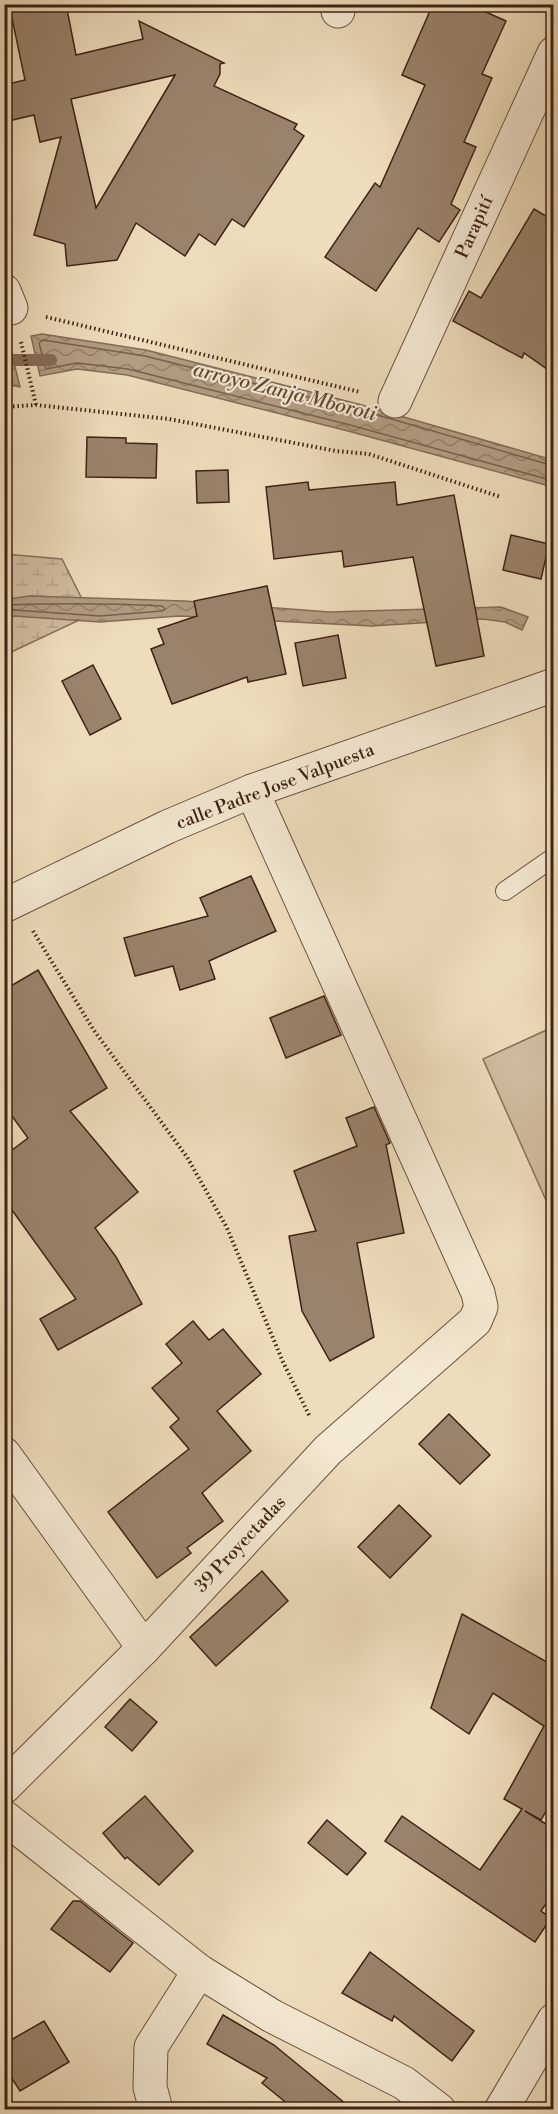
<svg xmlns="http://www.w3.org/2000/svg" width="558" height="2114" viewBox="0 0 558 2114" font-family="'Libre Bodoni',serif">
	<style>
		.wetland { fill: url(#wetland-marsh); stroke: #88705a; stroke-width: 1.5 }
		.pitch { fill: #d0bda0; stroke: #88705a; stroke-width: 1.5 }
		.water { fill: url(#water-waves); stroke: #846c57; stroke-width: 1.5 }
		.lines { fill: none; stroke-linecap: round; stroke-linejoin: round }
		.shore { stroke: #78604c; stroke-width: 1.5 }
		.stream { stroke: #846c57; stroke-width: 12 }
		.building { fill: #9a836c; stroke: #3f2215; stroke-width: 1.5; fill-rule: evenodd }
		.service-casing { stroke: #6b513f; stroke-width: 20 }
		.minor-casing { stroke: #6b513f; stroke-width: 35 }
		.path { stroke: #3f2215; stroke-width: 4; stroke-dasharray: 1.5 3; stroke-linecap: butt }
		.service { stroke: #f4e9d3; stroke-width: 18 }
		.minor { stroke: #f4e9d3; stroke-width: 33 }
		.labels { text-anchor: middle; stroke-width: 4.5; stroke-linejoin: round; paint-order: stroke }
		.street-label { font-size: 18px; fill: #3f2215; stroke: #f4e9d3 }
		.water-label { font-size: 20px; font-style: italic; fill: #624736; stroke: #f4e9d3 }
	</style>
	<defs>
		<pattern id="wetland-marsh" width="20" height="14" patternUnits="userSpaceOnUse" patternTransform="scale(1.5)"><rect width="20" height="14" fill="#d0bda0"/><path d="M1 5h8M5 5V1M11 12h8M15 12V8" fill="none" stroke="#b4a289"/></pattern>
		<pattern id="water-waves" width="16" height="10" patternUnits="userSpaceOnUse" patternTransform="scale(1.5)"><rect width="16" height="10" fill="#b29d83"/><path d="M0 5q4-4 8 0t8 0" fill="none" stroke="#92806a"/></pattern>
	</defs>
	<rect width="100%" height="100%" fill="#eeddbc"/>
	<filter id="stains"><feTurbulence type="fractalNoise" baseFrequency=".00333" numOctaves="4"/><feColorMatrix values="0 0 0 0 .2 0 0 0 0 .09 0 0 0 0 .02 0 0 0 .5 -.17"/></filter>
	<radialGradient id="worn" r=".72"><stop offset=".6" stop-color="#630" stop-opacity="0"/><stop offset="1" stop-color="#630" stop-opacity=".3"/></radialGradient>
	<polygon class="wetland" points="4,554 62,559 90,615 5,655"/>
	<polygon class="pitch" points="553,1027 553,1216 483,1059"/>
	<g class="water">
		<polygon points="42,334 146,350 362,405 553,460 553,487 348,431 127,375 77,369 40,376 31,336"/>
		<polygon points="5,342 9,342 20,387 5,384"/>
		<polygon points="29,596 184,601 329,612 501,607 528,617 522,630 505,622 483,619 372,626 179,616 100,622 14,616 5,621 4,600"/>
	</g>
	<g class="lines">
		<g class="shore">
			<polyline points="554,466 360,410 145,356 43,340 39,343 46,369 77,363 128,369 350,425 554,481"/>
			<path d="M4 605C57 603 109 603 162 606L165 609 162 611 100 616 14 610 4 614"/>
		</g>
		<polyline class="stream" points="4,360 51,360"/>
	</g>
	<g class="building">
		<path d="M9 4H66L76 55 143 39 139 21 224 63 220 64V74L214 86 297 124 294 129 304 136 244 227 232 219 215 245 199 234 185 256 136 223 117 260 67 266 65 244 34 235 61 137 40 142 34 115 4 122V85L25 80ZM175 75 96 208 71 99Z"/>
		<polygon points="433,4 468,4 506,21 482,74 492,78 464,142 476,147 451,204 460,210 439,242 418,228 376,291 325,257 375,183 380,187 425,85 402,75"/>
		<polygon points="534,209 554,221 554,374 524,353 522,358 453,321 469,291 481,298"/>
		<polygon points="87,437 126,438 126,443 157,444 156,478 86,477"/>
		<polygon points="228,470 229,502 197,503 196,471"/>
		<polygon points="308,482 309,490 395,482 397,505 454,495 484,656 436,666 413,557 344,567 342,551 274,559 266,487"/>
		<polygon points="511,535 549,544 541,579 503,570"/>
		<polygon points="267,586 286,674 248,682 247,677 172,704 151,649 164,644 158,629 197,616 194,601"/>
		<polygon points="338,635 346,678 303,686 295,643"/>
		<polygon points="93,665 121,719 90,735 62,681"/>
		<polygon points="251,876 276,931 209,961 215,979 180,990 173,966 135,976 124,938 208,916 200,898"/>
		<polygon points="38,970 107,1088 70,1111 138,1192 95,1228 116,1257 142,1304 58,1350 40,1319 76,1299 4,1199 4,1156 28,1138 4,1105 4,990"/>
		<polygon points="324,996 341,1035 286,1058 270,1018"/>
		<polygon points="374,1107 390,1143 386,1145 404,1233 357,1243 374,1337 330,1361 302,1311 289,1236 316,1231 294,1171 357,1146 346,1118"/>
		<polygon points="193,1321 209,1340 223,1329 261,1374 217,1411 251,1451 202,1493 223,1521 187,1548 191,1553 157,1578 108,1512 189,1449 170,1427 179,1419 152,1388 182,1363 166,1344"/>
		<polygon points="449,1414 490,1455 460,1484 419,1444"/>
		<polygon points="399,1505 431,1536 390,1578 358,1547"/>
		<polygon points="262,1571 288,1601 216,1666 190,1637"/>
		<polygon points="462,1614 554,1666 554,1797 541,1820 525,1811 554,1829 554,1892 541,1911 551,1918 535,1942 385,1841 402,1816 480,1870 522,1809 504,1799 544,1726 493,1693 469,1734 431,1708"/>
		<polygon points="130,1699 157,1722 132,1751 105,1727"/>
		<polygon points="145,1796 193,1851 159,1885 127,1857 125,1859 103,1833"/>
		<polygon points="327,1820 366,1853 347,1875 308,1843"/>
		<polygon points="73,1901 80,1901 133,1943 110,1972 51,1929"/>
		<polygon points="370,1952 474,2031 452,2061 394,2016 392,2021 342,1993"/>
		<polygon points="223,2015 274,2045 352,2109 294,2109 262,2083 267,2078 207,2044"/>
		<polygon points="44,2021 69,2062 20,2091 4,2066 4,2044"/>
	</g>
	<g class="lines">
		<defs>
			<polyline id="service" points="505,891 554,857"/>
			<g id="minor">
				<polyline points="337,4 338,11"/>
				<polyline points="4,291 11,308"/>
				<polyline points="395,401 554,53"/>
				<polyline points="4,906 167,827 252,791 554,685"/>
				<polyline points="4,1454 144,1648"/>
				<polyline points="4,1787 144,1648 328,1450 475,1321 481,1307 478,1293 252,791"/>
				<polyline points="4,1817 199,1971 272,2016 404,2083 439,2110"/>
				<polyline points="156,2110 150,2087 151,2047 199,1971"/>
				<polyline points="501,2110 554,2020"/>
			</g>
		</defs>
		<use href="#service" class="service-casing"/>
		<use href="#minor" class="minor-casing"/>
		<g class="path">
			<polyline points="46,317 360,392"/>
			<polyline points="21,342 36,405"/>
			<polyline points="4,407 36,405 169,419 336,451 369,454 501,497"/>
			<polyline points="33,931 93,1029 187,1157 227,1228 283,1362 310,1417"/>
		</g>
		<use href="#service" class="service"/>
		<use href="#minor" class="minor"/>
	</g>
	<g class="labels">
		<g class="street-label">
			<text transform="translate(474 227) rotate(-66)" y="6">Parapití</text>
			<text transform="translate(275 786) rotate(-21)" y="6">calle Padre Jose Valpuesta</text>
			<text transform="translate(240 1544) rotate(-47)" y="6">39 Proyectadas</text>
		</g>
		<g class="water-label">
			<text transform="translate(285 391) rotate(14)" y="7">arroyo Zanja Mboroti</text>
		</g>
	</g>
	<rect width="558" height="2114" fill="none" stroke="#eeddbc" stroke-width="24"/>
	<rect x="6" y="6" width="546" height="2102" fill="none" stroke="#3f2215" stroke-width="3"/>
	<rect x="12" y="12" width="534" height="2090" fill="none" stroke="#3f2215" stroke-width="1.5"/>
	<rect width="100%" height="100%" filter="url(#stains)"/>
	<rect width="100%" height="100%" fill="url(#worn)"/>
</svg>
